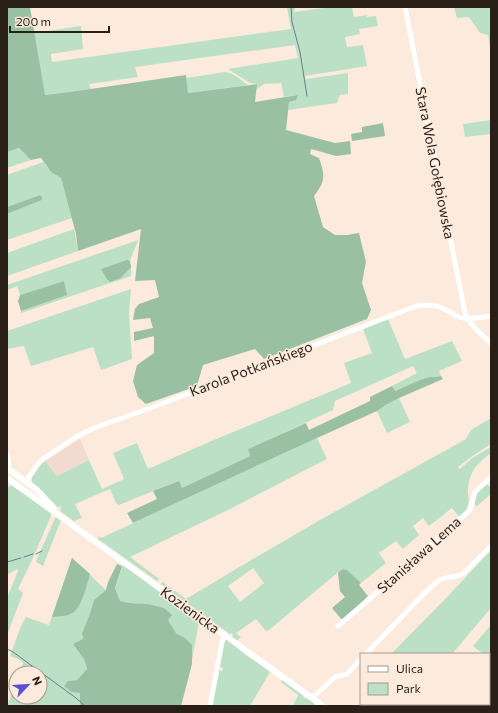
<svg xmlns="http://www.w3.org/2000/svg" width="498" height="713" viewBox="0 0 498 713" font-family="Commissioner,sans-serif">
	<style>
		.commercial { fill: #f3dad1 }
		.green { fill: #bce0c5; fill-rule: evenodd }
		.forest { fill: #99c0a3 }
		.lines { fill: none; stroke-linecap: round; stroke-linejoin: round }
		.stream { stroke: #637f8d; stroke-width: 1 }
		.minor { stroke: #fff; stroke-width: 5 }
		.major { stroke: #fff; stroke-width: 6 }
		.labels { text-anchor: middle; stroke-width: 3; stroke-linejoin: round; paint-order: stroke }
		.street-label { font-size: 14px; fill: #2a1f17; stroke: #fceadd }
	</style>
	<rect width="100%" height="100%" fill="#fceadd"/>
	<polygon class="commercial" points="80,439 89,460 57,476 45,461"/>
	<g class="green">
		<polygon points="287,7 295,7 294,12 331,7 352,7 354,17 367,15 367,17 376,16 378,26 359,29 360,34 345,37 347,47 363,45 367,66 305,76 306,79 348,73 348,94 340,95 337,103 288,110 289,102 298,95 284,97 281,83 264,84 256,90 257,84 250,83 228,69 298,58 295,45 135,67 138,77 89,84 91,89 44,95 34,33 81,26 83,49 51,54 52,62 291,29"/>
		<polygon points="454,7 491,7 491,49 490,49 488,35 480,33 469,17 457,18"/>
		<path d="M225 72C234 73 241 80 248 85L188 93 186 78Z"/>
		<polygon points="491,120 491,134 465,137 463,124"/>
		<polygon points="19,148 31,160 7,168 7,152"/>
		<polygon points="43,162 51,172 61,178 72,218 7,240 7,214 42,200 40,195 7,207 7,175"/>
		<polygon points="74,229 78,251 7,276 7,253"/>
		<path d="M138 240C136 247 132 254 130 261L128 260 121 278C124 274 128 271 131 267V276L21 313V311L66 295 64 281 20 295 17 286 7 290V285Z"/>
		<polygon points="131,289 129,313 132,359 101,370 93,347 31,366 24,346 7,349 7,331"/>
		<polygon points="388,319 405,359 452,341 462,361 439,371 441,376 436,377 430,377 394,391 392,386 417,373 413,366 335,401 333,410 248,449 250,456 182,488 178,481 119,505 116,503 110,489 75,504 82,518 74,521 60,511 61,509 61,506 56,508 32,482 32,477 42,463 45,461 57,476 89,460 102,489 124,479 113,453 137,443 148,469 209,442 351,383 344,363 372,353 363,329"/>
		<polygon points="399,398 410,422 387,433 377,411 386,405"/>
		<path d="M491 418V444L471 457 458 467 460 469 472 458 491 447V453C477 464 470 470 468 489 467 495 470 499 468 505 467 510 462 514 460 518L452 508 429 526 423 518 413 526 419 535 403 549 396 541 379 553 386 563 361 583 347 570 342 569 269 630 266 631 256 619 236 633 241 637 237 640 232 637 233 634 231 633 230 634 227 632 161 584 163 582 186 599 241 566 320 520 466 439 471 430ZM253 568 264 583 240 602 228 586Z"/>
		<polygon points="317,438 327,459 228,510 130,557 159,579 157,581 98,539 99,536 101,538"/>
		<path d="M486 484 491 487V494L477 506 475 505C473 494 479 490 486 484Z"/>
		<polygon points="11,485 51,512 51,516 32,560 18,589 23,593 7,635 7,598 18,571 17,569 7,575 7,488"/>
		<polygon points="56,516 61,520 43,566 36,562 36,561"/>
		<polygon points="491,550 491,608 452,654 391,654 449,595"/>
		<polygon points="72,558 106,590 94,600 89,616 82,633 83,639 79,650 84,659 87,669 77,680 68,681 80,692 80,706 7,706 16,682 16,697 40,697 40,673 20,673 23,663 20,660 10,656 21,626 26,617 49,625"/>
		<polygon points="123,564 199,622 192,660 192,652 185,638 176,633 168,620 138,603 130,603 120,601 115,588"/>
		<polygon points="491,625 491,674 489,676 489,663 490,661 489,660 489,654 483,654 473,646"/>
		<path d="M226 638C232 642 236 647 241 651 250 659 261 664 270 672L250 706H212L219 670 222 672 223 668 219 666 223 641Z"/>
		<polygon points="282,679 304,695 303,697 306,699 307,698 315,703 314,705 315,706 293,706 298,695 281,682"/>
	</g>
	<g class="forest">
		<path d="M7 7H30L45 95 91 89 186 75 188 93 257 84 255 102 298 95 296 100 289 102 286 130 335 143 350 141 351 154 336 156 311 149 310 154 319 158C325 175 326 181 314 196L323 227 335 235H347L359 233 366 262 362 283 371 310 367 319 264 359 255 349 203 365 197 386 146 404 138 397 133 381 137 365 154 353V336L134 341V332L153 328 150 318 133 320 135 309 139 304 159 297 155 280 135 281 141 229 78 251 76 234 61 178 51 172 41 158 31 160 19 148 7 152Z"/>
		<polygon points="383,123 385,136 352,141 351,134 362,132 362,127"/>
		<polygon points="40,195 42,197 42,200 7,214 7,207"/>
		<path d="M127 260H128L130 261C130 263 131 265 131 267 130 269 123 275 121 278L110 282 107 279 101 269Z"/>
		<polygon points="64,281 67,295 21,311 18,301 20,295"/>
		<polygon points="441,376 443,379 399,398 386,405 377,411 317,438 133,523 127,513 157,499 153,491 179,481 182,488 250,456 248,449 306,423 309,430 370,401 370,397 392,386 395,391 420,380 430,377 436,377"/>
		<path d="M72 558 90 574C87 585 82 605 74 612 68 617 59 616 52 617Z"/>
		<polygon points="117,564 122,566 115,588 120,601 130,603 148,604 164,608 172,615 168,620 176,633 185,638 192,645 192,664 181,706 80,706 80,693 72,692 64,686 68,681 77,680 87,669 84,659 73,644 83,639 82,633 89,616 94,600 106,590 108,582"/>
		<polygon points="342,569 347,570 361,583 359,585 368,596 343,621 332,608 345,597 340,591 338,573"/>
	</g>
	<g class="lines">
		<g class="stream">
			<polyline points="291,7 292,22 300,52 307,96"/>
			<polyline points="36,554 42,551"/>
			<polyline points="24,557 33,554"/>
			<polyline points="7,562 21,558"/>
			<polyline points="7,649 13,652 76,698 85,706"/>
		</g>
		<g class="minor">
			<path d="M405 7 465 313C470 325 481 334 491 343"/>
			<polyline points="7,454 9,464"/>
			<path d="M26 481 38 464 43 459 76 437 94 428 153 407 411 308C425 303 436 304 448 311 452 313 457 317 462 318 471 320 482 317 491 316"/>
			<polyline points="338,626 396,576 470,510 475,492 491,477"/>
			<path d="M366 654C381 638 396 623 411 607 420 598 428 589 438 581 446 575 455 579 464 573L491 546"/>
			<polyline points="489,678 491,676"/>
			<polyline points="312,698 335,677 347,674 361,659"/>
			<polyline points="210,706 222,642 225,635"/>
			<polyline points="466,706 467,704"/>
		</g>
		<g class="major">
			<polyline points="7,468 37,490 54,508"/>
			<polyline points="7,478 323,706"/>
		</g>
	</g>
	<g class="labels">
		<g class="street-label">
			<text transform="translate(435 163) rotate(79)" y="5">Stara Wola Gołębiowska</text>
			<text transform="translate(251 369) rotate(-21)" y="5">Karola Potkańskiego</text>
			<text transform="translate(419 555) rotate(-42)" y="5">Stanisława Lema</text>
			<text transform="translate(190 610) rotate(36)" y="5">Kozienicka</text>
		</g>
	</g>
	<rect width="498" height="713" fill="none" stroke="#2a1f17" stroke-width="16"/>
	<rect x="360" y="653" width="130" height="52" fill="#fceadd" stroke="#a8998e"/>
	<rect x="368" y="666" width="20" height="6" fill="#ffffff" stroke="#a8998e"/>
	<text x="396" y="673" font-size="12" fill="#2a1f17">Ulica</text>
	<rect x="368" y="683" width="20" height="12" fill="#bce0c5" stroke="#a8998e"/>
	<text x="396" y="693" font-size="12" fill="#2a1f17">Park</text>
	<g transform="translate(28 685) rotate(65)"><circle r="19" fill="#fceadd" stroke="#a8998e"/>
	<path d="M0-3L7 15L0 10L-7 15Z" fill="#5a53cb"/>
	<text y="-6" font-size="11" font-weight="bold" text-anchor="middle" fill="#2a1f17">N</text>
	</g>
	<path d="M10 26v6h99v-6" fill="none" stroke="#2a1f17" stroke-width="2"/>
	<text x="16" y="26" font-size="12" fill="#2a1f17" stroke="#fceadd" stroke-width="3" paint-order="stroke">200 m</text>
</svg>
